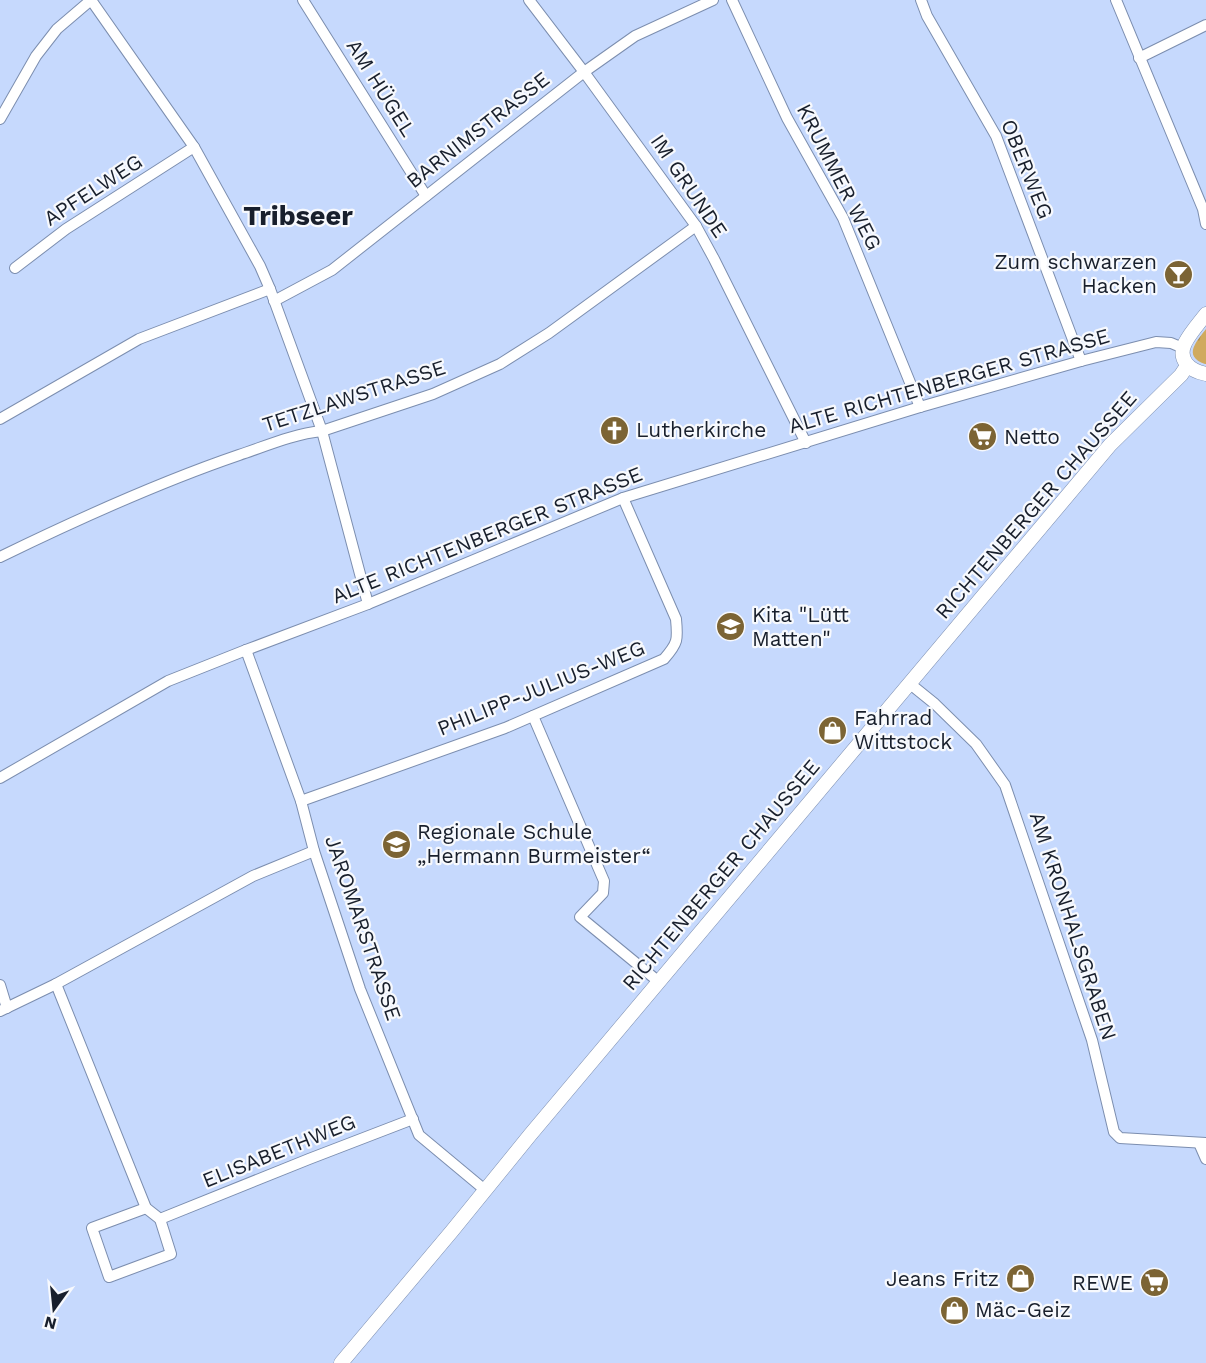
<svg xmlns="http://www.w3.org/2000/svg" width="1206" height="1363" viewBox="0 0 1206 1363" font-family="'Work Sans',sans-serif">
	<style>
		.grass { fill: url(#grass-tufts) }
		.lines { fill: none; stroke-linecap: round; stroke-linejoin: round }
		.minor-casing { stroke: #7c8eaf; stroke-width: 12 }
		.tertiary-casing { stroke: #7c8eaf; stroke-width: 15 }
		.minor { stroke: #fff; stroke-width: 10 }
		.tertiary { stroke: #fff; stroke-width: 14 }
		.labels { text-anchor: middle; stroke-width: 4.5; stroke-linejoin: round; paint-order: stroke }
		.street-label { font-size: 21px; fill: #181f2c; stroke: #f7f9fd }
		.poi-label { font-size: 21px; fill: #181f2c; stroke: #f7f9fd; text-anchor: start }
		.district-label { font-size: 27px; font-weight: bold; fill: #181f2c; stroke: #f7f9fd }
	</style>
	<defs>
		<pattern id="grass-tufts" width="24" height="20" patternUnits="userSpaceOnUse" patternTransform="scale(1.5)"><rect width="24" height="20" fill="#d0aa5e"/><path d="M3 7l-1-3M5 7V3M7 7l1-3M15 17l-1-3M17 17v-4M19 17l1-3" fill="none" stroke="#a88a4e"/></pattern>
	</defs>
	<rect width="100%" height="100%" fill="#c6d9fd"/>
	<path class="grass" d="M1206 329V364H1205C1182 356 1197 341 1206 329Z"/>
	<g class="lines">
		<defs>
			<g id="minor">
				<polyline points="91,0 194,147 260,266 270,289 322,431 368,604"/>
				<polyline points="303,0 426,196"/>
				<polyline points="529,0 584,72 696,226 714,259 806,443"/>
				<polyline points="732,0 787,118 843,218 920,407"/>
				<polyline points="921,0 927,16 996,136 1081,361"/>
				<polyline points="1116,0 1203,209 1206,224"/>
				<polyline points="1139,58 1206,25"/>
				<polyline points="0,119 36,56 57,29 91,0"/>
				<polyline points="15,268 66,229 194,147"/>
				<polyline points="274,301 332,270 584,72 635,36 713,0"/>
				<polyline points="0,419 139,339 270,289"/>
				<path d="M0 557C78 519 157 483 239 455 266 446 293 434 322 431L433 394 500 364 549 333 696 226"/>
				<polyline points="246,650 301,801 314,851 360,989 419,1135 485,1190"/>
				<polyline points="909,683 935,704 976,744 1005,785 1092,1040 1114,1132 1120,1138 1206,1143"/>
				<polyline points="533,716 604,881 603,893 580,917 659,982"/>
				<polyline points="0,778 168,681 246,650 368,604 623,498 920,407 1081,361 1156,342 1171,343 1183,348"/>
				<path d="M301 801 505 728 664 659C678 643 678 640 676 619L623 498"/>
				<polyline points="56,984 146,1208 160,1219 309,1159 413,1119"/>
				<polyline points="0,985 7,1008"/>
				<polyline points="0,1011 56,984 253,876 314,851"/>
				<polyline points="1199,1143 1206,1159"/>
				<polyline points="146,1208 92,1228 109,1277 171,1254 160,1219"/>
			</g>
			<g id="tertiary">
				<path d="M1206 314C1199 323 1190 333 1185 343 1177 360 1190 371 1206 374"/>
				<polyline points="341,1363 452,1231 530,1135 1110,445 1181,375 1187,366"/>
			</g>
		</defs>
		<use href="#minor" class="minor-casing"/>
		<use href="#tertiary" class="tertiary-casing"/>
		<use href="#minor" class="minor"/>
		<use href="#tertiary" class="tertiary"/>
	</g>
	<defs>
		<symbol id="bar-disc" viewBox="-11 -11 22 22"><circle r="9.5" fill="#7c6434" stroke="#f7f9fd"/><path d="M-6-5H6L.8 .8V4.5H3.5V6h-7V4.5H-.8V.8Z" fill="#fff"/></symbol>
		<symbol id="church-disc" viewBox="-11 -11 22 22"><circle r="9.5" fill="#7c6434" stroke="#f7f9fd"/><path d="M-1.2-6h2.4v3.5h3.3v2.4h-3.3V6h-2.4V-.1h-3.3v-2.4h3.3Z" fill="#fff"/></symbol>
		<symbol id="supermarket-disc" viewBox="-11 -11 22 22"><circle r="9.5" fill="#7c6434" stroke="#f7f9fd"/><path d="M-6-5.5h2.5l.6 2H6L4.5 2H-2.5L-4.4-4H-6ZM-1.5 3.2a1.3 1.3 0 1 0 .1 0ZM3 3.2a1.3 1.3 0 1 0 .1 0Z" fill="#fff"/></symbol>
		<symbol id="school-disc" viewBox="-11 -11 22 22"><circle r="9.5" fill="#7c6434" stroke="#f7f9fd"/><path d="M0-5L7-2L0 1L-7-2ZM-4 1L0 2.5L4 1V4Q0 6-4 4Z" fill="#fff"/></symbol>
		<symbol id="shop-disc" viewBox="-11 -11 22 22"><circle r="9.5" fill="#7c6434" stroke="#f7f9fd"/><path d="M-5-2.5h2.3a2.7 3.5 0 0 1 5.4 0H5L5.5 6h-11ZM-1.5-2.5h3a1.5 2.3 0 0 0-3 0Z" fill="#fff"/></symbol>
	</defs>
	<g fill-rule="evenodd">
		<use href="#bar-disc" x="1162" y="258" width="33" height="33"/>
		<use href="#church-disc" x="598" y="414" width="33" height="33"/>
		<use href="#supermarket-disc" x="966" y="420" width="33" height="33"/>
		<use href="#school-disc" x="714" y="610" width="33" height="33"/>
		<use href="#shop-disc" x="816" y="714" width="33" height="33"/>
		<use href="#school-disc" x="380" y="828" width="33" height="33"/>
		<use href="#shop-disc" x="1004" y="1262" width="33" height="33"/>
		<use href="#supermarket-disc" x="1138" y="1266" width="33" height="33"/>
		<use href="#shop-disc" x="938" y="1294" width="33" height="33"/>
	</g>
	<g class="labels">
		<g class="street-label">
			<text transform="translate(381 88) rotate(58)" y="7">AM HÜGEL</text>
			<text transform="translate(478 130) rotate(-38)" y="7">BARNIMSTRASSE</text>
			<text transform="translate(1027 169) rotate(68)" y="7">OBERWEG</text>
			<text transform="translate(839 177) rotate(63)" y="7">KRUMMER WEG</text>
			<text transform="translate(689 186) rotate(56)" y="7">IM GRUNDE</text>
			<text transform="translate(93 190) rotate(-33)" y="7">APFELWEG</text>
			<text transform="translate(949 381) rotate(-16)" y="7">ALTE RICHTENBERGER STRASSE</text>
			<text transform="translate(354 396) rotate(-18)" y="7">TETZLAWSTRASSE</text>
			<text transform="translate(1036 505) rotate(-49)" y="7">RICHTENBERGER CHAUSSEE</text>
			<text transform="translate(487 535) rotate(-22)" y="7">ALTE RICHTENBERGER STRASSE</text>
			<text transform="translate(541 688) rotate(-22)" y="7">PHILIPP-JULIUS-WEG</text>
			<text transform="translate(721 875) rotate(-50)" y="7">RICHTENBERGER CHAUSSEE</text>
			<text transform="translate(1073 926) rotate(72)" y="7">AM KRONHALSGRABEN</text>
			<text transform="translate(363 928) rotate(71)" y="7">JAROMARSTRASSE</text>
			<text transform="translate(279 1151) rotate(-22)" y="7">ELISABETHWEG</text>
		</g>
		<g class="poi-label">
			<text x="1157" y="269" text-anchor="end">Zum schwarzen<tspan x="1157" dy="24">Hacken</tspan></text>
			<text x="636" y="437">Lutherkirche</text>
			<text x="1004" y="444">Netto</text>
			<text x="752" y="622">Kita "Lütt<tspan x="752" dy="24">Matten"</tspan></text>
			<text x="854" y="725">Fahrrad<tspan x="854" dy="24">Wittstock</tspan></text>
			<text x="417" y="839">Regionale Schule<tspan x="417" dy="24">„Hermann Burmeister“</tspan></text>
			<text x="999" y="1286" text-anchor="end">Jeans Fritz</text>
			<text x="1133" y="1290" text-anchor="end">REWE</text>
			<text x="975" y="1317">Mäc-Geiz</text>
		</g>
		<g class="district-label">
			<text x="298" y="225">Tribseer</text>
		</g>
	</g>
	<g transform="translate(54 1309) rotate(195)" stroke="#f7f9fd" stroke-width="4.5" paint-order="stroke">
	<path d="M0-4.5L10 22L0 15L-10 22Z" fill="#181f2c"/>
	<text y="-9" font-size="16" font-weight="bold" text-anchor="middle" fill="#181f2c">N</text>
	</g>
</svg>
